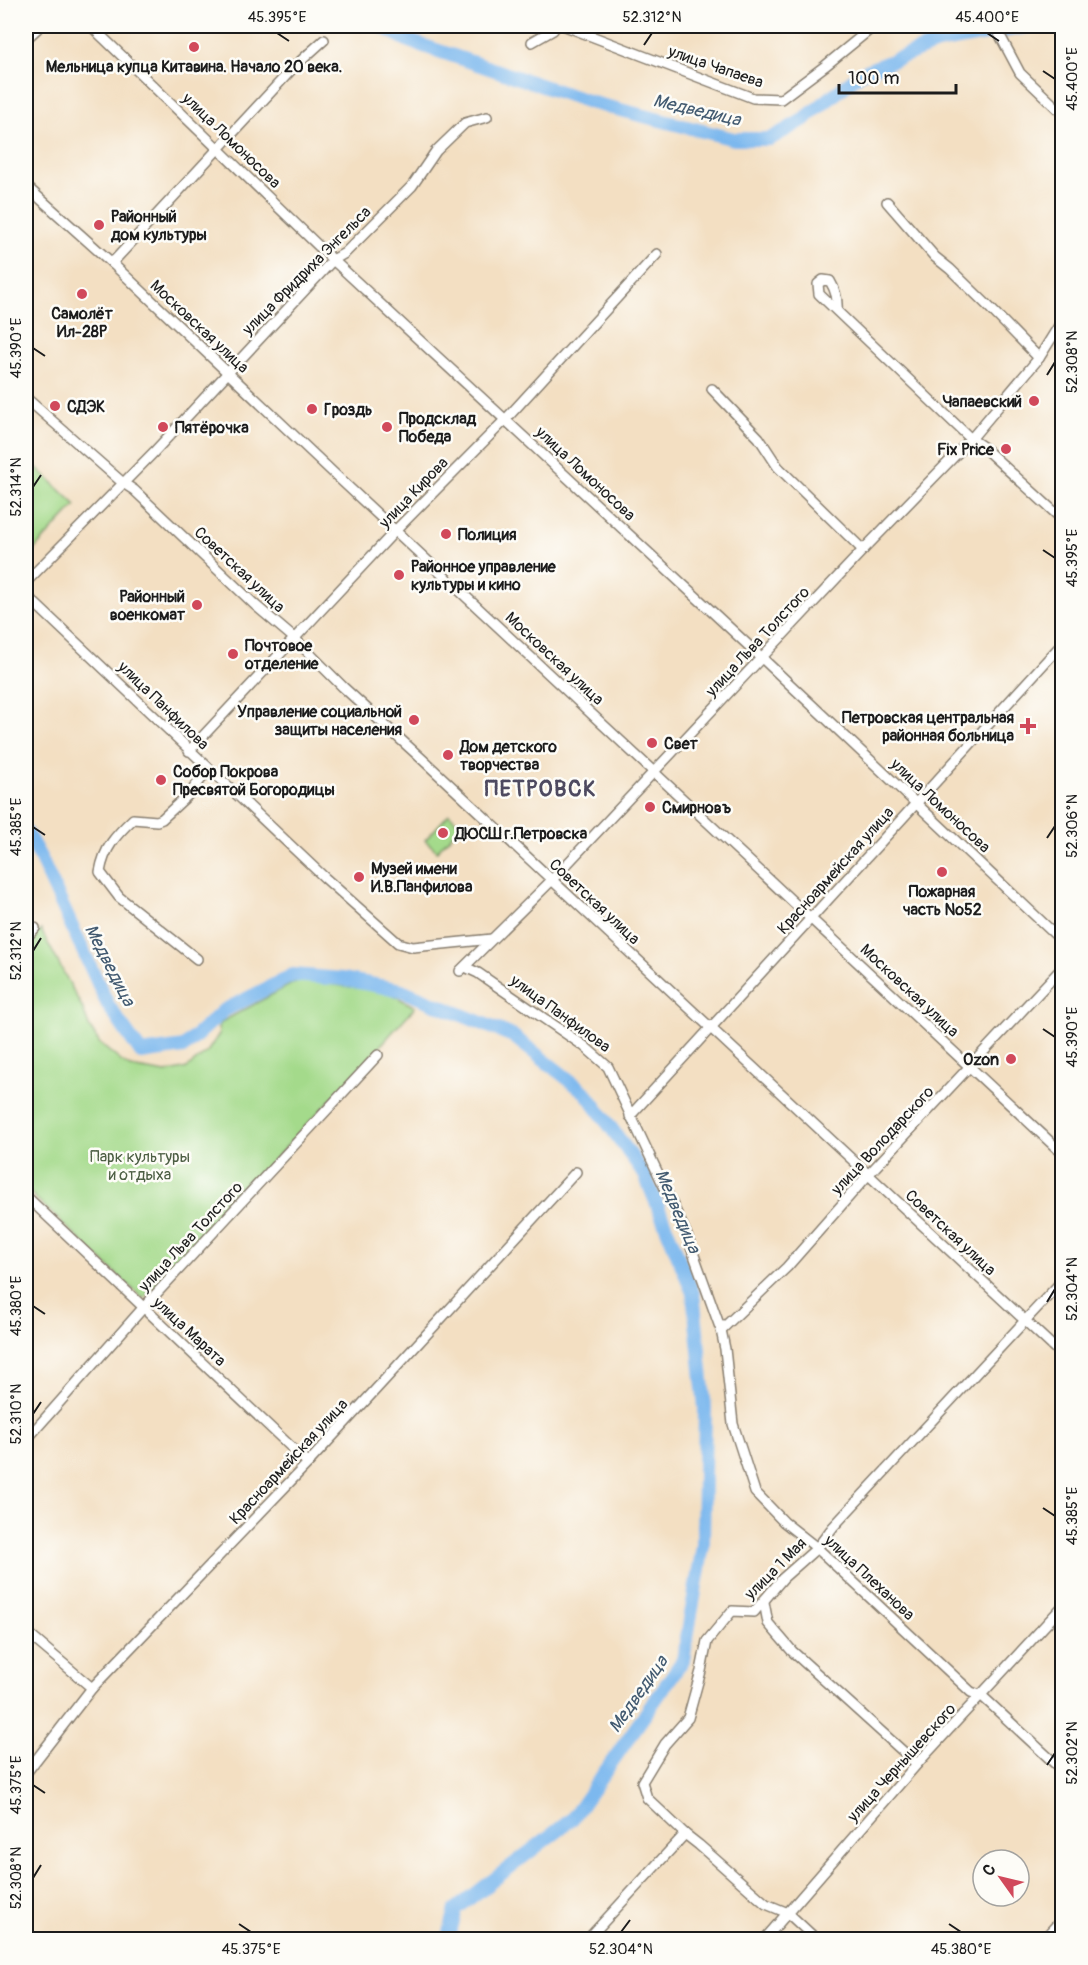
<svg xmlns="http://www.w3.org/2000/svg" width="1088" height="1965" viewBox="0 0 1088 1965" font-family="Pangolin,sans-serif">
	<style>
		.green { fill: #a4da8b; stroke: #607b54; stroke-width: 1.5 }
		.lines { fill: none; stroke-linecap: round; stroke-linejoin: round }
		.river { stroke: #7cb8ee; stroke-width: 14 }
		.minor-casing { stroke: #887e6f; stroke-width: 12 }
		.minor { stroke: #fff; stroke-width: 9 }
		.ticks { fill: none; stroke: #1c1c1c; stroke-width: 2 }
		.poi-dot { fill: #d1495b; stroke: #fdfcf7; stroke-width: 2 }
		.labels { text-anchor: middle; stroke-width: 5; stroke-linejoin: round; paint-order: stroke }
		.poi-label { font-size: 16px; font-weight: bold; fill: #1c1c1c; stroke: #fdfcf7; text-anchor: start }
		.street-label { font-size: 16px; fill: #1c1c1c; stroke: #fdfcf7 }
		.park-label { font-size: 16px; fill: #4c5e43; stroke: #fdfcf7 }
		.water-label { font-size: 18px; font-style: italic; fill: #425a70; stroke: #fdfcf7 }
		.district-label { font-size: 22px; font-weight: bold; letter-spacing: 1.5px; fill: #4e4a60; stroke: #fdfcf7 }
		.neatline { fill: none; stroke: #1c1c1c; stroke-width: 2 }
		.ticks-label { font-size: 15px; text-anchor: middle; fill: #1c1c1c }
	</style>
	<rect width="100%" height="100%" fill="#fdfcf7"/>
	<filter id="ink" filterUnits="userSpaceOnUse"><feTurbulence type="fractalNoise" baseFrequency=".0167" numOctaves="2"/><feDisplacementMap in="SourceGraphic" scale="12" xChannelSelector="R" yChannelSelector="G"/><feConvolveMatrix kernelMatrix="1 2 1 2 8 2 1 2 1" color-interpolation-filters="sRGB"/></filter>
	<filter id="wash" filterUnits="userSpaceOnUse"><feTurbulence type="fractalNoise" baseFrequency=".008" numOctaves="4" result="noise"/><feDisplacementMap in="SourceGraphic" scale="24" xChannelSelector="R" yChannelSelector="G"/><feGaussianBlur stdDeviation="1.35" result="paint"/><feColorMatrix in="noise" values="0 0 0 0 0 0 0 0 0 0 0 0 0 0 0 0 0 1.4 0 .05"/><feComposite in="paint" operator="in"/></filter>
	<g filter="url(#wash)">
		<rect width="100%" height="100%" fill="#f3dfc2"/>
		<g class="green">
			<polygon points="35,466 76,505 26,558 26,476"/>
			<polygon points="449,814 461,825 437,851 425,840"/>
			<polygon points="41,930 82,1007 89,1026 100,1044 121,1061 130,1067 166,1073 187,1068 207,1052 219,1034 218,1027 223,1021 299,980 388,992 415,1007 365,1063 143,1299 26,1189 26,945"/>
		</g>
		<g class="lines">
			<g class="river">
				<polyline points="381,26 409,41 593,103 734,139 770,139 803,120 861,73 937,43 1029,26"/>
				<polyline points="26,832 40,857 108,1005 141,1053 184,1047 223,1011 293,975 343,979 401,990 513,1036 586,1093 645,1175 693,1293 705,1408 703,1546 683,1660 572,1819 456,1909 448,1940"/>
			</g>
		</g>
	</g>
	<g filter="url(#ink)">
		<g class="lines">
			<defs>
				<g id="minor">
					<polyline points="91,26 333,260 762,658 1062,941"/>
					<polyline points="565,26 753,98 781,99 825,66 874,26"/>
					<polyline points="995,26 1020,73 1062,113"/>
					<polyline points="26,39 40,26"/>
					<polyline points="532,42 553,30 556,26"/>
					<polyline points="26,186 112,263 342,481 1062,1153"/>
					<polyline points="887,202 935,257 950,269 987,305 1039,358"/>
					<polyline points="112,263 294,67 324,40"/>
					<path d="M837 311C838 299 836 291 830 281L823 280 818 284 819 294 971 439 983 447 1062 519"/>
					<polyline points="712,389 759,438 778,467 863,550"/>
					<polyline points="26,398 123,483 134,490 255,605 295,639 343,687 422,759 1062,1355"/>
					<polyline points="26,582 154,452 333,260 345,253 412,186 436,151 465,123 487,117"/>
					<polyline points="26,595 325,878 398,943 413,947 492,939"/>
					<polyline points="189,751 396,530 506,419 657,254"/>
					<polyline points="26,938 35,928"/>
					<path d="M197 959 119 897 100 872C104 848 116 835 133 819L157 821 162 819 190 793 209 769"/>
					<polyline points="465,967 478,973 584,1046 608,1067 686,1233 721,1330 725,1349 733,1424 755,1492 784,1522 817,1548 971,1692 982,1696 1062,1770"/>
					<polyline points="460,971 551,881 863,550 971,439 1039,358 1062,321"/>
					<polyline points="630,1116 1062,644"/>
					<polyline points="26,1196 308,1463"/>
					<polyline points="721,1330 787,1267 868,1175 1062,968"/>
					<polyline points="26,1440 143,1308 378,1055"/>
					<polyline points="764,1602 768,1623 792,1651 917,1764"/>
					<polyline points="26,1632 92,1688"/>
					<polyline points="26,1773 92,1688 308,1463 576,1172"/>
					<polyline points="685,1834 699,1845 766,1904 788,1913 817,1940"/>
					<polyline points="587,1940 685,1834 647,1798 642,1782 665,1744 688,1718 701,1671 707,1641 732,1611 754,1612 783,1578 817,1548 833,1527 1062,1281"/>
					<polyline points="764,1940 917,1764 1062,1607"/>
					<polyline points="1043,1940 1062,1919"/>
				</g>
			</defs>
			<use href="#minor" class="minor-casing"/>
			<use href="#minor" class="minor"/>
		</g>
	</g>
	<path class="ticks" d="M277 33 289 41M987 33 999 41M644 45 652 33M1043 71 1055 79M33 348 45 356M1047 375 1055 362M33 487 41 475M1043 550 1055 558M33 827 45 835M1047 838 1055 826M33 951 41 938M1043 1029 1055 1037M1047 1302 1055 1289M33 1306 45 1314M33 1414 41 1402M1043 1508 1055 1516M1047 1765 1055 1753M33 1785 45 1793M33 1878 41 1865M239 1924 251 1932M949 1924 961 1932M621 1932 630 1920"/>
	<g class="poi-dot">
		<circle cx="194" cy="47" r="6"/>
		<circle cx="99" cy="225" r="6"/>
		<circle cx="82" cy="294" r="6"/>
		<circle cx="1034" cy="401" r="6"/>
		<circle cx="55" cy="406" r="6"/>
		<circle cx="312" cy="409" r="6"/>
		<circle cx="163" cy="427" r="6"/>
		<circle cx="387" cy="427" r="6"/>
		<circle cx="1006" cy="449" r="6"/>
		<circle cx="446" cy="534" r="6"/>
		<circle cx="399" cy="575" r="6"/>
		<circle cx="197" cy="605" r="6"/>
		<circle cx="233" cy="654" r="6"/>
		<circle cx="414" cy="720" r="6"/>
		<path d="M1025 717h6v6h6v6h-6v6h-6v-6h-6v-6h6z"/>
		<circle cx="652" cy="743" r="6"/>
		<circle cx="448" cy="755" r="6"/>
		<circle cx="161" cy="780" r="6"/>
		<circle cx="650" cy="807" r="6"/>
		<circle cx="443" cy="833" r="6"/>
		<circle cx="942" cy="872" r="6"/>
		<circle cx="359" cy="877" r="6"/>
		<circle cx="1011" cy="1059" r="6"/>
	</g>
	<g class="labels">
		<g class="poi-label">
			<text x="194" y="72" text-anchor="middle">Мельница купца Китавина. Начало 20 века.</text>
			<text x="111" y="222">Районный<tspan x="111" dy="18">дом культуры</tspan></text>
			<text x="82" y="319" text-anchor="middle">Самолёт<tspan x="82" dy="18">Ил-28Р</tspan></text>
			<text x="1022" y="407" text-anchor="end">Чапаевский</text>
			<text x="67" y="412">СДЭК</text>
			<text x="324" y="415">Гроздь</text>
			<text x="399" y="424">Продсклад<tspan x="399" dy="18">Победа</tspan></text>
			<text x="175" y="433">Пятёрочка</text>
			<text x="994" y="455" text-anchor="end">Fix Price</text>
			<text x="458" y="540">Полиция</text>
			<text x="411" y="572">Районное управление<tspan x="411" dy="18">культуры и кино</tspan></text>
			<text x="185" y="602" text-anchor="end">Районный<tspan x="185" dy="18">военкомат</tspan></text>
			<text x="245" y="651">Почтовое<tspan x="245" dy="18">отделение</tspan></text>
			<text x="402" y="717" text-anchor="end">Управление социальной<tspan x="402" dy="18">защиты населения</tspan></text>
			<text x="1014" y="723" text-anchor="end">Петровская центральная<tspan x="1014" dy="18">районная больница</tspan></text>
			<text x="664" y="749">Свет</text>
			<text x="460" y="752">Дом детского<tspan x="460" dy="18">творчества</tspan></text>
			<text x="173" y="777">Собор Покрова<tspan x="173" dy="18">Пресвятой Богородицы</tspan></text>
			<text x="662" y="813">Смирновъ</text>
			<text x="455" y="839">ДЮСШ г.Петровска</text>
			<text x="371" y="874">Музей имени<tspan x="371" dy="18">И.В.Панфилова</tspan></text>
			<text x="942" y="897" text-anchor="middle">Пожарная<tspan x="942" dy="18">часть №52</tspan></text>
			<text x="999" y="1065" text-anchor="end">Ozon</text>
		</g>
		<g class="street-label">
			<text transform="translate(716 66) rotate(19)" y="6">улица Чапаева</text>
			<text transform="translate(232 140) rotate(44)" y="6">улица Ломоносова</text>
			<text transform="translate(306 270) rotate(-45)" y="6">улица Фридриха Энгельса</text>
			<text transform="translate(200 326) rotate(43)" y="6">Московская улица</text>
			<text transform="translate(586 473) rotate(43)" y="6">улица Ломоносова</text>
			<text transform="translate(413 492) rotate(-46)" y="6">улица Кирова</text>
			<text transform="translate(240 569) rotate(43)" y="6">Советская улица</text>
			<text transform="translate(757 641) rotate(-47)" y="6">улица Льва Толстого</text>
			<text transform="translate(555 658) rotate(43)" y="6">Московская улица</text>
			<text transform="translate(164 705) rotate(44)" y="6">улица Панфилова</text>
			<text transform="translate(941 805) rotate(43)" y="6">улица Ломоносова</text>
			<text transform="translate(835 870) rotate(-48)" y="6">Красноармейская улица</text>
			<text transform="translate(595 901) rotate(43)" y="6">Советская улица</text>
			<text transform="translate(910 990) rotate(43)" y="6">Московская улица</text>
			<text transform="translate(561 1013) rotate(36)" y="6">улица Панфилова</text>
			<text transform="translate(882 1140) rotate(-47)" y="6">улица Володарского</text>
			<text transform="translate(951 1232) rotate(43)" y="6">Советская улица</text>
			<text transform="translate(190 1236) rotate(-47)" y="6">улица Льва Толстого</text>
			<text transform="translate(190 1331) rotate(43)" y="6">улица Марата</text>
			<text transform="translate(288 1461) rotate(-47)" y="6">Красноармейская улица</text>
			<text transform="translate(775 1568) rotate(-45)" y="6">улица 1 Мая</text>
			<text transform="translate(870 1577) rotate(43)" y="6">улица Плеханова</text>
			<text transform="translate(901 1762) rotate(-48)" y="6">улица Чернышевского</text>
		</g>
		<g class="park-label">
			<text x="140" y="1162">Парк культуры<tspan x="140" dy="18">и отдыха</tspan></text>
		</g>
		<g class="water-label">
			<text transform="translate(697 110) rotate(13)" y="6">Медведица</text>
			<text transform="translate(110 965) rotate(63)" y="6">Медведица</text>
			<text transform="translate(678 1211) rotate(67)" y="6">Медведица</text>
			<text transform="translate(638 1694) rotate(-55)" y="6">Медведица</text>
		</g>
		<g class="district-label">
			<text x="541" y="796">ПЕТРОВСК</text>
		</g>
	</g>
	<rect width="1088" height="1965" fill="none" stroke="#fdfcf7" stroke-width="66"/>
	<g transform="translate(1001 1878) rotate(304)"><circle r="28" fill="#fdfcf7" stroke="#a3a29f" stroke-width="1.5"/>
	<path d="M0-4.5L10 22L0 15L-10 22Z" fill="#d1495b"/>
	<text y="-9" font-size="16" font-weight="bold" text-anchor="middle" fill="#1c1c1c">С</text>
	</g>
	<path d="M839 84v9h117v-9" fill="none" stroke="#1c1c1c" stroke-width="3"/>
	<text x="848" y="84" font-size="18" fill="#1c1c1c" stroke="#fdfcf7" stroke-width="4.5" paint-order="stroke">100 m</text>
	<rect x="33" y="33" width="1022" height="1899" class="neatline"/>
	<g class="ticks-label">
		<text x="277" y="22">45.395°E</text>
		<text x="652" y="22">52.312°N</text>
		<text x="987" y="22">45.400°E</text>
		<text transform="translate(1072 79) rotate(-90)" y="5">45.400°E</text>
		<text transform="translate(16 348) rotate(-90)" y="5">45.390°E</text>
		<text transform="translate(1072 362) rotate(-90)" y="5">52.308°N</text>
		<text transform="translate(16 487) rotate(-90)" y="5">52.314°N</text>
		<text transform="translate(1072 558) rotate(-90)" y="5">45.395°E</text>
		<text transform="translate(1072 826) rotate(-90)" y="5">52.306°N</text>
		<text transform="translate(16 827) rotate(-90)" y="5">45.385°E</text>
		<text transform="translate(16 951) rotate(-90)" y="5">52.312°N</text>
		<text transform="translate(1072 1037) rotate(-90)" y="5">45.390°E</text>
		<text transform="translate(1072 1289) rotate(-90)" y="5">52.304°N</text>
		<text transform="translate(16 1306) rotate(-90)" y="5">45.380°E</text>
		<text transform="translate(16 1414) rotate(-90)" y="5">52.310°N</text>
		<text transform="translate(1072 1516) rotate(-90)" y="5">45.385°E</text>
		<text transform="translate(1072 1753) rotate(-90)" y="5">52.302°N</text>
		<text transform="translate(16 1785) rotate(-90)" y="5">45.375°E</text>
		<text transform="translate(16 1878) rotate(-90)" y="5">52.308°N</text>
		<text x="251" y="1954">45.375°E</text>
		<text x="621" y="1954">52.304°N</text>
		<text x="961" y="1954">45.380°E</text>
	</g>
</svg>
